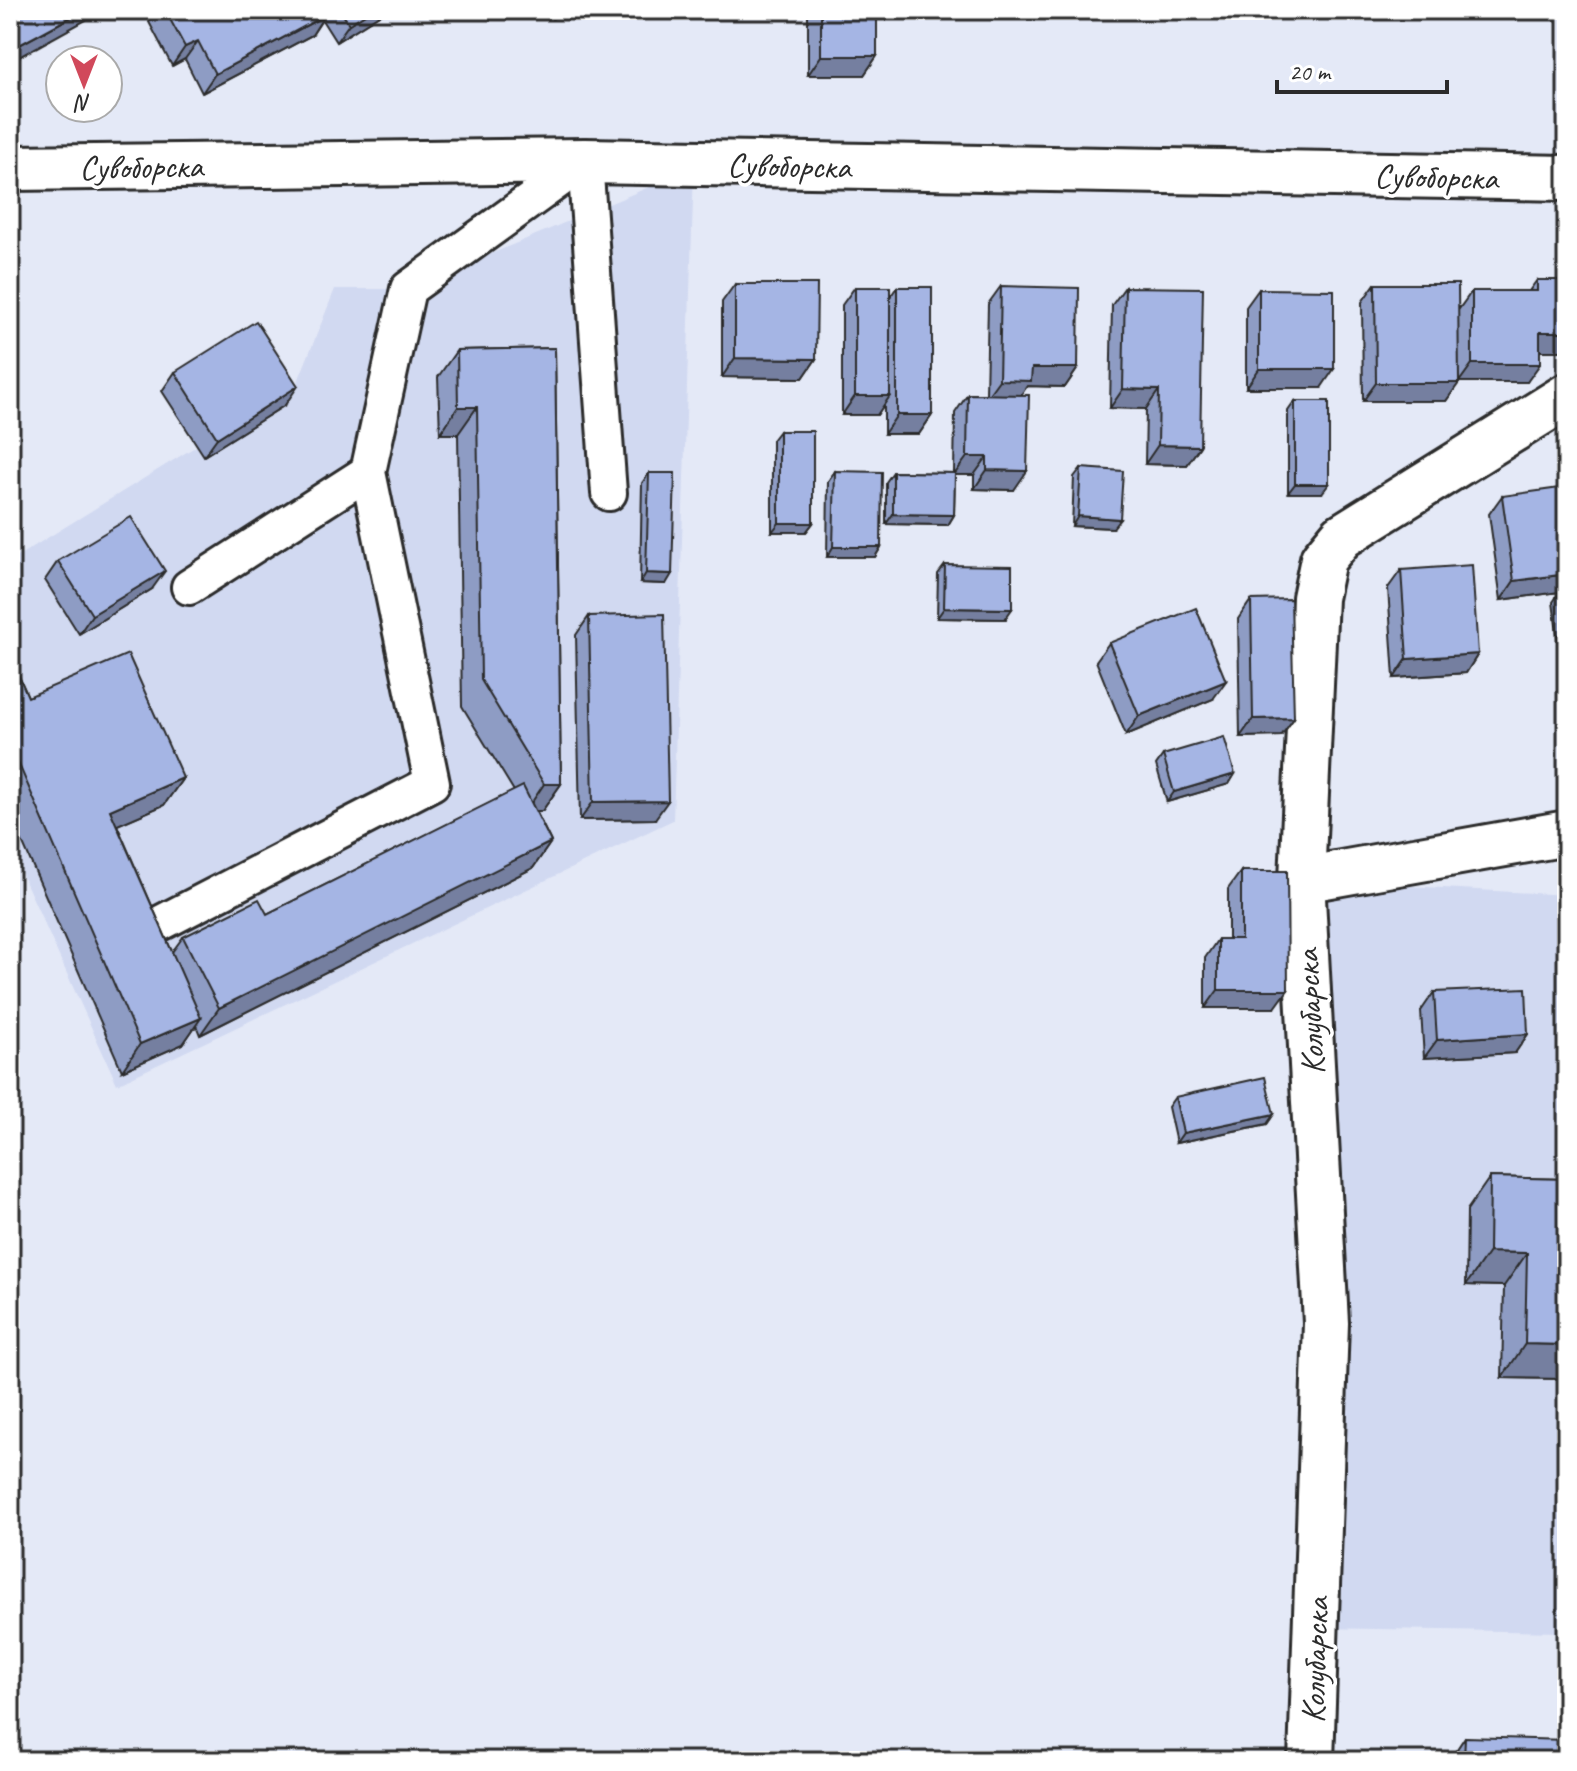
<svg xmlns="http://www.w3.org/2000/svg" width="1577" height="1771" viewBox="0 0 1577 1771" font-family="Caveat,sans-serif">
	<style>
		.built { fill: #d1d9f1 }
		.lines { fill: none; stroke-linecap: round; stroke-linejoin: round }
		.service-casing { stroke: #2b2b2b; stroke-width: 40 }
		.minor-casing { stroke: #2b2b2b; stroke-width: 50 }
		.secondary-casing { stroke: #2b2b2b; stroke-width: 50 }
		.service { stroke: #fff; stroke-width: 34 }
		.minor { stroke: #fff; stroke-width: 44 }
		.secondary { stroke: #fff; stroke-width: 44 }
		.wall { fill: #8e9cc4; stroke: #2b2b2b; stroke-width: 2 }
		.shaded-wall { fill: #747fa0; stroke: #2b2b2b; stroke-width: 2 }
		.building { fill: #a5b5e4; stroke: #2b2b2b; stroke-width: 2 }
		.labels { text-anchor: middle; stroke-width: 7; stroke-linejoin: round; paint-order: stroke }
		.street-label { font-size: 34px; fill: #2b2b2b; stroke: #fff }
	</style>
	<rect width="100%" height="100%" fill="#e4e9f7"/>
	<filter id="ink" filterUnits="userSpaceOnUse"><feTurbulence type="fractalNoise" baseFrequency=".0125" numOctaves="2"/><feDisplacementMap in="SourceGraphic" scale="16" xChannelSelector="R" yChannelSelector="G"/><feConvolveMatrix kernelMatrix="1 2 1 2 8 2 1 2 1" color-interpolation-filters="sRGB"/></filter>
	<g filter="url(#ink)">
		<g class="built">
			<polygon points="694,168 673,820 117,1084 10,848 10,561 297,384 335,289 408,289"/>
			<polygon points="1302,880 1567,895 1567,1632 1315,1628"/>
		</g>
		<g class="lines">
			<defs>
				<g id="service">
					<polyline points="585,161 609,493"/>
					<polyline points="189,587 368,472"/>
					<polyline points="157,925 432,783 368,472 408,289 585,161"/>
				</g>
				<g id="minor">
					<polyline points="1302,880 1567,833"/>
					<polyline points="1311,1761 1326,1323 1302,880 1315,598 1323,559 1342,536 1567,396"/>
				</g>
				<polyline id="secondary" points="10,168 585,161 1567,178"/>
			</defs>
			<use href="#service" class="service-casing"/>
			<use href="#minor" class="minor-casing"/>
			<use href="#secondary" class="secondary-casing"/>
			<use href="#service" class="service"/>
			<use href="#minor" class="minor"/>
			<use href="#secondary" class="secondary"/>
		</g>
		<g class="wall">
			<polygon points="99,10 112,10 103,16"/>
			<polygon points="158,10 387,10 336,42 322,20 312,35 202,93 185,59 172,66 149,22"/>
			<polygon points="548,10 571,10 552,19"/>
			<polygon points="808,10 877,10 877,56 864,75 808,75"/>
			<polygon points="1537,280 1567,351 1540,351 1527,382 1459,382 1446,401 1363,401 1362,302 1375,284 1459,309 1472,291 1529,291"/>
			<polygon points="735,284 816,359 803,378 722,377 722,302"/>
			<polygon points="1001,286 1078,368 1065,387 1027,386 1021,395 1014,490 974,489 974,475 955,475 954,515 948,525 886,524 886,482 893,472 954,473 955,413 968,394 986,394 988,304"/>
			<polygon points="855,287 890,297 897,287 932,415 919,434 884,434 884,404 877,415 842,415 842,305"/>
			<polygon points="1125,287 1200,446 1187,465 1145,464 1146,409 1110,408 1112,305"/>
			<polygon points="1259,289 1321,388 1246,388 1246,307"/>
			<polygon points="555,348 561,784 542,811 536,811 551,842 533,868 200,1035 196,1025 183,1044 122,1071 10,814 10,656 28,697 183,778 164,805 117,825 172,952 183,937 267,914 514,791 462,706 458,434 440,434 438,377 457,350"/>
			<polygon points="175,372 285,405 204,456 162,391"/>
			<polygon points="1295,401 1322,493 1288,493 1288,411"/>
			<polygon points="779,431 813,523 806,532 772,532 772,440"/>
			<polygon points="1081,468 1113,528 1072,526 1074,477"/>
			<polygon points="835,471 881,547 875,557 827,557 828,481"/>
			<polygon points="649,473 666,584 640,583 642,483"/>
			<polygon points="1502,496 1567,591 1501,600 1489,514"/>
			<polygon points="58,561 152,589 79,634 45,580"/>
			<polygon points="945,565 1005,619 937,618 938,574"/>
			<polygon points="1401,570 1478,654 1466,673 1394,678 1388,588"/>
			<polygon points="1567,591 1567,670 1562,671 1553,602 1560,592"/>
			<polygon points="1251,600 1294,718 1281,736 1240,737 1238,619"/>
			<polygon points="589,616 655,819 580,820 576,635"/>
			<polygon points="1109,643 1213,699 1126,735 1096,661"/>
			<polygon points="1163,755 1235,774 1229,784 1167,802 1156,765"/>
			<polygon points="1241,871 1275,1008 1205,1008 1205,958 1218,939 1228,939 1228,889"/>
			<polygon points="1434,992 1528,1034 1515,1053 1424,1058 1421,1011"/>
			<polygon points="1175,1097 1274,1114 1267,1124 1176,1143 1168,1107"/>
			<polygon points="1490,1177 1567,1179 1567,1379 1502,1378 1504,1286 1466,1285 1467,1210"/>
			<polygon points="1465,1737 1567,1761 1449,1761"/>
		</g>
		<g class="shaded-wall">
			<polygon points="84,10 93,10 86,20 10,62 10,50"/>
			<polygon points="371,10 387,10 336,42 349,24"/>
			<polygon points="559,10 571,10 552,19"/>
			<polygon points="324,16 312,35 202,93 215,74"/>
			<polygon points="198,41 185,59 172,66 185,47"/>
			<polygon points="821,56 877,56 864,75 808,75"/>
			<polygon points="1540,332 1567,332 1567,351 1527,351"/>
			<polygon points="735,358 816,359 803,378 722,377"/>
			<polygon points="1472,364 1540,364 1527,382 1459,382"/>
			<polygon points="1032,368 1078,368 1065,387 1027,386 1018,399 986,398 999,380"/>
			<polygon points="1259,369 1334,369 1321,388 1246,388"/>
			<polygon points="1376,383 1459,383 1446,401 1363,401"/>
			<polygon points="298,386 285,405 204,456 217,438"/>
			<polygon points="1123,389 1159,390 1146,409 1110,408"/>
			<polygon points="855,396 890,396 877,415 842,415"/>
			<polygon points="458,407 477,407 458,434 440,434"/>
			<polygon points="897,415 932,415 919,434 884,434"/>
			<polygon points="1158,445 1200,446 1187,465 1145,464"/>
			<polygon points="967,457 987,457 974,475 954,475"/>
			<polygon points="987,470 1027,471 1014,490 974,489"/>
			<polygon points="1295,484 1329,484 1322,493 1288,493"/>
			<polygon points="893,514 954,515 948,525 886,524"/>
			<polygon points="1078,516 1120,519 1113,528 1072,526"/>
			<polygon points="779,523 813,523 806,532 772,532"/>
			<polygon points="833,547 881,547 875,557 827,557"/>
			<polygon points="165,571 152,589 79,634 92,615"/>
			<polygon points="646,573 672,574 666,584 640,583"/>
			<polygon points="1567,574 1567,591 1501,600 1514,581"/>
			<polygon points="944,608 1012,609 1005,619 937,618"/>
			<polygon points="1478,654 1466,673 1394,678 1407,659"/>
			<polygon points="1226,681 1213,699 1126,735 1139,716"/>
			<polygon points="1294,718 1281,736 1240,737 1253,719"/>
			<polygon points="1235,774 1229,784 1167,802 1174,792"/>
			<polygon points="183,778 164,805 92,836 110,810"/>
			<polygon points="544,784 561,784 542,811 526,811"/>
			<polygon points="668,801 655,819 580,820 593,802"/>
			<polygon points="551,842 533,868 200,1035 219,1008"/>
			<polygon points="1218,990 1288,990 1275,1008 1205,1008"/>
			<polygon points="201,1018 183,1044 122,1071 140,1044"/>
			<polygon points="1528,1034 1515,1053 1424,1058 1437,1040"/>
			<polygon points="1274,1114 1267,1124 1176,1143 1183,1133"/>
			<polygon points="1489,1252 1527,1253 1504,1286 1466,1285"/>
			<polygon points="1525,1344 1567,1345 1567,1379 1502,1378"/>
		</g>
		<g class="building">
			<polygon points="10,10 84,10 10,50"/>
			<polygon points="165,10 321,10 324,16 215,74 198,41 185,47"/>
			<polygon points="340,10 371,10 349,24"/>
			<rect x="821" y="10" width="56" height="46"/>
			<polygon points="1537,280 1567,280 1567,332 1540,332 1540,364 1472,364 1472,291 1537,291"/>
			<polygon points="735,284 817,284 816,359 735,358"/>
			<polygon points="1375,284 1458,284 1459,383 1376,383"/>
			<polygon points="1001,286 1079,288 1078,368 1032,368 1031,381 999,380"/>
			<rect x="855" y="287" width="35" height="109"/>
			<rect x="897" y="287" width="35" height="128"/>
			<polygon points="1125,287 1203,288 1200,446 1158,445 1159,390 1123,389"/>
			<polygon points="1259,289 1334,290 1334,369 1259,369"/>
			<polygon points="256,321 298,386 217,438 175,372"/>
			<polygon points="555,348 561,784 544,784 481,680 477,407 458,407 457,350"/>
			<polygon points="968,394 1029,395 1027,471 987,470 987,457 967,457"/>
			<rect x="1295" y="401" width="34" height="83"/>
			<rect x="779" y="431" width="34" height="92"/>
			<polygon points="1081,468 1123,471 1120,519 1078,516"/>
			<polygon points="835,471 882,472 881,547 833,547"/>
			<polygon points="893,472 955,473 954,515 893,514"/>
			<polygon points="649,473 675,473 672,574 646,573"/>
			<polygon points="1567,487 1567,574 1514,581 1502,496"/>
			<polygon points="131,517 165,571 92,615 58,561"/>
			<polygon points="945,565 1012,566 1012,609 944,608"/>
			<polygon points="1472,565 1478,654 1407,659 1401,570"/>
			<polygon points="1567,591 1567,646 1560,592"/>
			<polygon points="1291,599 1294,718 1253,719 1251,600"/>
			<polygon points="1196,608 1226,681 1139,716 1109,643"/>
			<polygon points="664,614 668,801 593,802 589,616"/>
			<polygon points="128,654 183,778 110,810 201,1018 140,1044 10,744 10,656 28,697"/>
			<polygon points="1224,737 1235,774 1174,792 1163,755"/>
			<polygon points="523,786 551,842 219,1008 183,937 259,899 267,914"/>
			<polygon points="1241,871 1287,871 1288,990 1218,990 1218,939 1241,939"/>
			<polygon points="1526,988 1528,1034 1437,1040 1434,992"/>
			<polygon points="1265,1077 1274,1114 1183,1133 1175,1097"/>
			<polygon points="1490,1177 1567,1179 1567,1345 1525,1344 1527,1253 1489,1252"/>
			<polygon points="1465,1737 1567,1740 1567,1761 1464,1761"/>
		</g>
	</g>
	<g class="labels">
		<g class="street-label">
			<text transform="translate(789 165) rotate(1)" y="12">Сувоборска</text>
			<text transform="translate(141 166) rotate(-1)" y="12">Сувоборска</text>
			<text transform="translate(1436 176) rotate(1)" y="12">Сувоборска</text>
			<text transform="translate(1309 1012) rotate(-93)" y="12">Колубарска</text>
			<text transform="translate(1314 1660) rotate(-88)" y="12">Колубарска</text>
		</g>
	</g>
	<rect width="1577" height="1771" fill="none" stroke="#fff" stroke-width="40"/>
	<rect x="20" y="20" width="1537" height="1731" fill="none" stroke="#2b2b2b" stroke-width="3" filter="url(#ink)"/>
	<g transform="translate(84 84) rotate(180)"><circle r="38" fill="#ffffff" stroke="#aaaaaa" stroke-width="2"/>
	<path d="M0-6L14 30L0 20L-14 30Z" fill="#d1495b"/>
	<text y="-12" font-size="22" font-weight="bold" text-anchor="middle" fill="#2b2b2b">N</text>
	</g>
	<path d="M1277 80v12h170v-12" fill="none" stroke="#2b2b2b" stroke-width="4"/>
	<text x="1289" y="80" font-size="24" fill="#2b2b2b" stroke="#ffffff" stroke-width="6" paint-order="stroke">20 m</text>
</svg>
